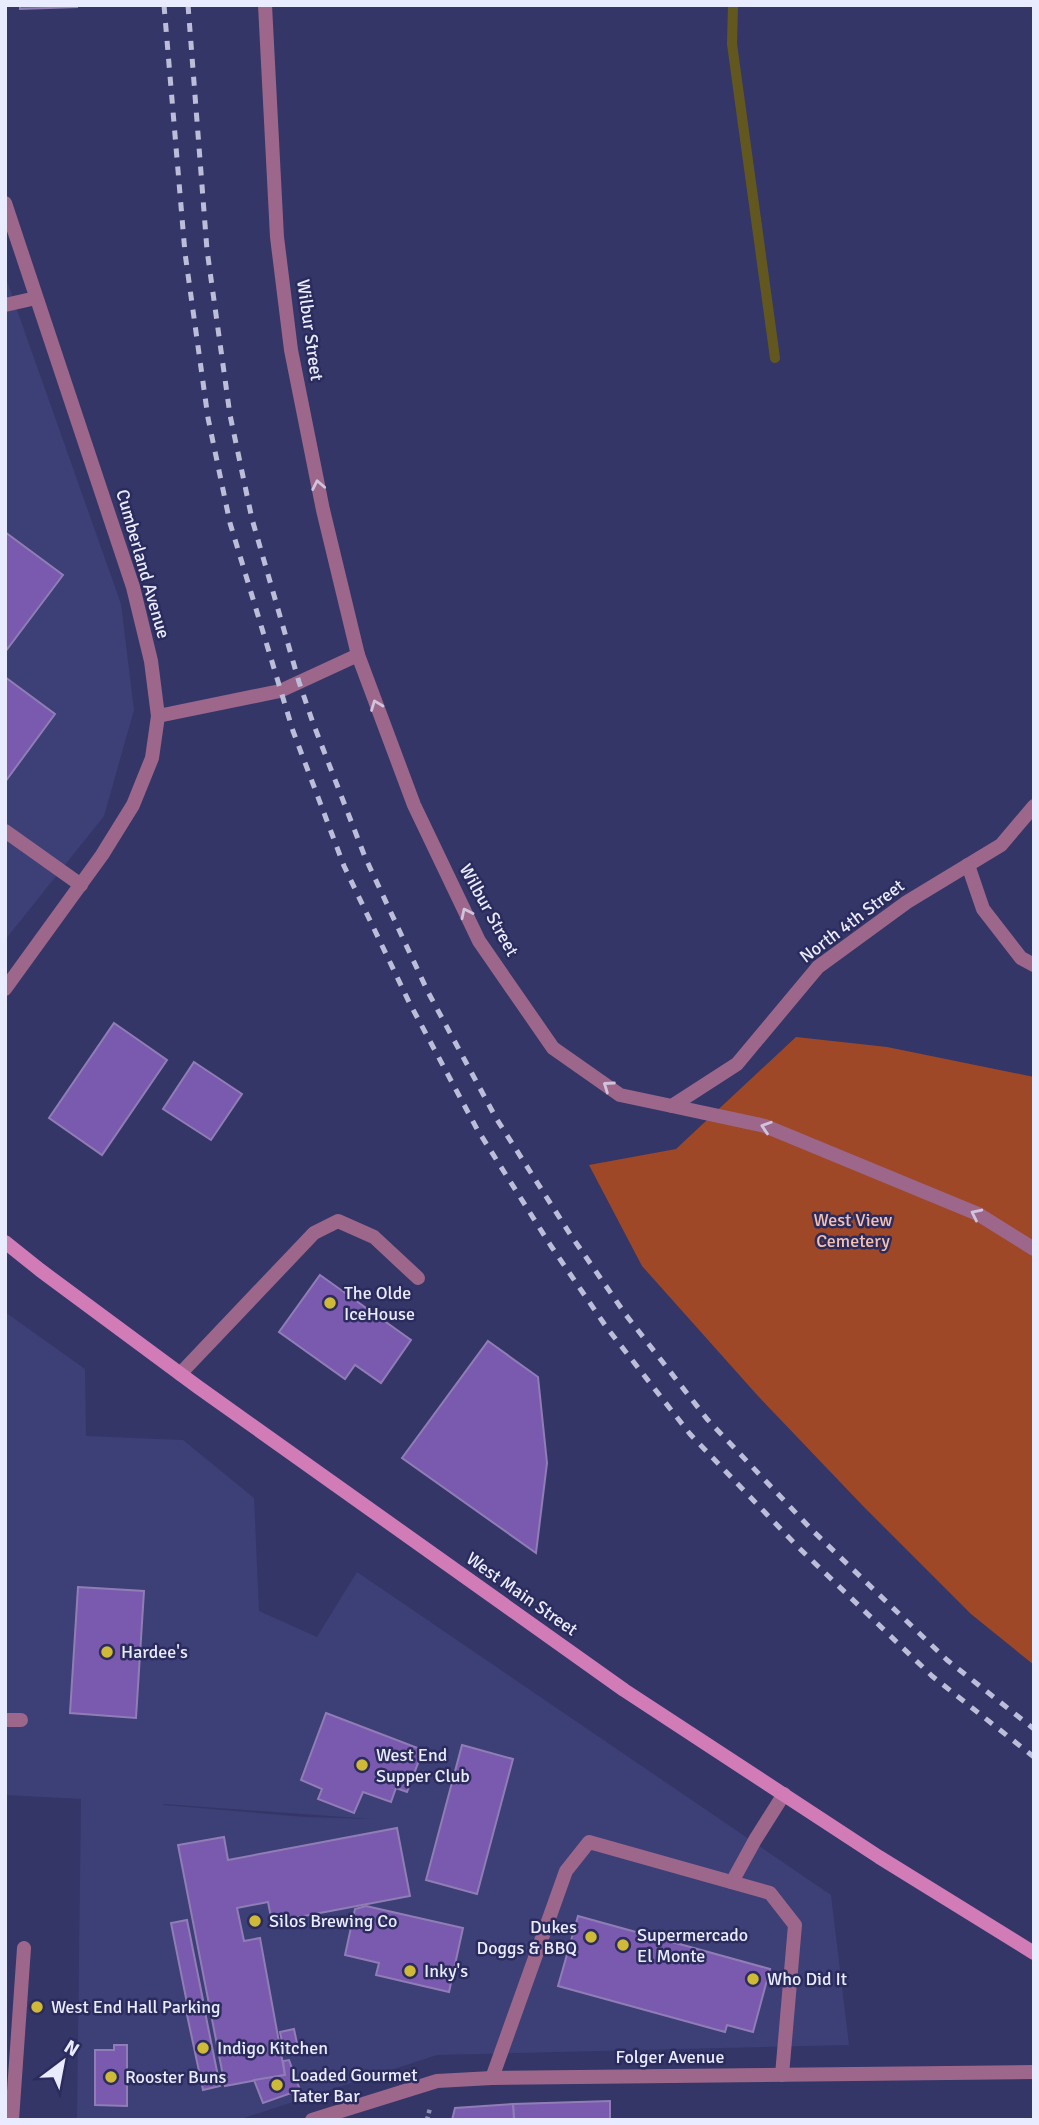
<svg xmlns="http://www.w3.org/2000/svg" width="1039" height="2125" viewBox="0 0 1039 2125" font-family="Signika,sans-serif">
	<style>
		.built { fill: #3d3f77; fill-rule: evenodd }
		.green { fill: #9e4828 }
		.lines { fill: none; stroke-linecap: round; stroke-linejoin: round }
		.stream { stroke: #62581f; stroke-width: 10 }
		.building { fill: #7a5aae; stroke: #907db5; stroke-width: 2 }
		.path { stroke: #8e90b2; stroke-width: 4.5; stroke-dasharray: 3.5 3.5; stroke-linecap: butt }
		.lane { stroke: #9d678b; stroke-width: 14 }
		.street { stroke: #9d678b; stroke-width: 14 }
		.secondary { stroke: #d27cb7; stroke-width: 14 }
		.rail { stroke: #bcbed9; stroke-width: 5; stroke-dasharray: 9 9; stroke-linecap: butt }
		.oneway { stroke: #d2c3dc }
		.poi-dot { fill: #ceb938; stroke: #2b2b5d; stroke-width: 2.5 }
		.labels { text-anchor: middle; stroke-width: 5; stroke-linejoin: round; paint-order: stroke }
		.street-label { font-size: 18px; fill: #e9ebfe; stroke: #2b2b5d }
		.park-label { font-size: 18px; fill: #f4c1af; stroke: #2b2b5d }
		.poi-label { font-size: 18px; fill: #e9ebfe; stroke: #2b2b5d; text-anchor: start }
	</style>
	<rect width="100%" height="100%" fill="#343668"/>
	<g class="built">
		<polygon points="5,276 121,604 134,710 104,816 5,940"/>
		<path d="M5 1312 85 1369 86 1436 183 1440 254 1498 259 1611 317 1637 357 1572 831 1895 849 2045 437 2055 238 2120H77L81 1799 5 1795ZM163 1805 164 1804 372 1819 305 1817Z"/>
	</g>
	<polygon class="green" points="796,1037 887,1047 1034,1077 1034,1665 971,1614 863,1506 758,1396 642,1266 589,1165 676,1149"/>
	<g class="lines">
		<polyline class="stream" points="733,5 732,44 775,358"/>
	</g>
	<g class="building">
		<polygon points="20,5 77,5 77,7 20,9"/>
		<polygon points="5,532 63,575 5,652"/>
		<polygon points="5,677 55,714 5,782"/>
		<polygon points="114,1023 167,1060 102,1155 49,1118"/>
		<polygon points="194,1062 242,1094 211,1140 163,1109"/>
		<polygon points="320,1275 411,1340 381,1383 355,1365 345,1379 279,1332"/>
		<polygon points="488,1341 538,1377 547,1463 536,1553 402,1458"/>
		<polygon points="78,1587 144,1591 136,1718 70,1713"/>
		<polygon points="326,1713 423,1750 407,1792 396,1788 391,1802 363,1792 354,1813 318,1799 322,1789 301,1780"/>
		<polygon points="462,1745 513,1759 477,1894 426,1880"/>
		<polygon points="397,1828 410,1896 272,1922 268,1902 237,1908 244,1941 260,1938 285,2075 225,2086 178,1845 224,1837 228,1860"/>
		<polygon points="366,1906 463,1928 449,1992 376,1975 379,1963 345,1955 355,1909"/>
		<polygon points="578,1916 770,1969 753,2032 727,2025 725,2032 558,1986"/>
		<polygon points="187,1920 203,2000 187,2003 171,1923"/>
		<polygon points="204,2007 220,2086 203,2090 186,2010"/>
		<polygon points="294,2029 299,2053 285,2055 280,2032"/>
		<polygon points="114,2045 127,2045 127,2106 95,2105 95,2050 114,2050"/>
		<polygon points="289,2060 300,2090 263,2103 254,2080 285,2075 283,2061"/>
		<polygon points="610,2101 610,2120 514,2120 513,2104"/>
		<polygon points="513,2104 514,2120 452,2120 455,2108"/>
	</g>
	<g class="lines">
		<polyline class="path" points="427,2120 430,2108"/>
		<g class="lane">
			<polyline points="5,305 36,298"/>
			<polyline points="5,831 81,885"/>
			<polyline points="672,1106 765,1126 978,1214 1034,1249"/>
			<polyline points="180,1374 314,1233 338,1221 374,1237 418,1278"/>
			<polyline points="5,1720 21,1720"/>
			<polyline points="732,1882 755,1840 784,1794"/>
			<polyline points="492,2078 566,1871 589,1842 770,1893 795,1925 782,2075"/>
			<polyline points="12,2120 24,1948"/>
		</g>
		<g class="street">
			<polyline points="265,5 277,237 291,350 323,510 358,655 414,805 479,941 553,1048 620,1095 672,1106 737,1064 818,967 907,902 1001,845 1034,806"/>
			<polyline points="5,203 133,587 151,661 158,716 152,758 133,805 102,855 5,989"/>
			<polyline points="158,716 280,691 358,655"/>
			<polyline points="968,865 983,909 1021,958 1034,965"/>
			<polyline points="312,2120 437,2081 492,2078 1034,2072"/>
		</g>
		<polyline class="secondary" points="5,1242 40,1270 198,1387 624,1690 879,1857 1034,1953"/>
		<g class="rail">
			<polyline points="164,5 185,253 208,418 230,523 293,731 344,866 409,1002 477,1129 551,1246 607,1328 690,1434 797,1546 932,1676 1034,1757"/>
			<polyline points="188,5 207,250 230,415 252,519 299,682 313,723 365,857 428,992 496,1118 570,1234 626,1315 707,1419 813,1531 947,1660 1034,1729"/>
		</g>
	</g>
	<defs><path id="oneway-chevron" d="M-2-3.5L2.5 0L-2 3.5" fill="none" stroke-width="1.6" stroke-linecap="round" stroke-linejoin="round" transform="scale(1.75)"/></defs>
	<g class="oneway">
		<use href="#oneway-chevron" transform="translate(318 485) rotate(-101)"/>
		<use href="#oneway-chevron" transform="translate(376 705) rotate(-111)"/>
		<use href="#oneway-chevron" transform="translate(466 913) rotate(-116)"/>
		<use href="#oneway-chevron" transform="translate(608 1086) rotate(-145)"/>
		<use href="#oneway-chevron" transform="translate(766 1127) rotate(-162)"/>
		<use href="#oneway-chevron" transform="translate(976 1214) rotate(-154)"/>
	</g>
	<g class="poi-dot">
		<circle cx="330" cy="1303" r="7"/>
		<circle cx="107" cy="1652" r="7"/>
		<circle cx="362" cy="1765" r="7"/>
		<circle cx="255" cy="1921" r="7"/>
		<circle cx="591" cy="1937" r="7"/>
		<circle cx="623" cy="1945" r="7"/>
		<circle cx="410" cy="1971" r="7"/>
		<circle cx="753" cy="1979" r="7"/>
		<circle cx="37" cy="2007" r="7"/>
		<circle cx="203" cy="2048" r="7"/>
		<circle cx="111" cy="2077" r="7"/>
		<circle cx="277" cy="2085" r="7"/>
	</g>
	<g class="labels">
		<g class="street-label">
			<text transform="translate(310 330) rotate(82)" y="6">Wilbur Street</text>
			<text transform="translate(143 564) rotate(74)" y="6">Cumberland Avenue</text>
			<text transform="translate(489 910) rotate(61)" y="6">Wilbur Street</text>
			<text transform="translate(852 921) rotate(-37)" y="6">North 4th Street</text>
			<text transform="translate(522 1594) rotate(35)" y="6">West Main Street</text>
			<text x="670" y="2063">Folger Avenue</text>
		</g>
		<g class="park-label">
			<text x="853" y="1226">West View<tspan x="853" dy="21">Cemetery</tspan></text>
		</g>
		<g class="poi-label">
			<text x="344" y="1299">The Olde<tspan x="344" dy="21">IceHouse</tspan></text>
			<text x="121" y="1658">Hardee's</text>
			<text x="376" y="1761">West End<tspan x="376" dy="21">Supper Club</tspan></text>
			<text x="269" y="1927">Silos Brewing Co</text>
			<text x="577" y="1933" text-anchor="end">Dukes<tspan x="577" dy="21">Doggs &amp; BBQ</tspan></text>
			<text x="637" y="1941">Supermercado<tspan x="637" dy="21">El Monte</tspan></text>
			<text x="424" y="1977">Inky's</text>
			<text x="767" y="1985">Who Did It</text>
			<text x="51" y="2013">West End Hall Parking</text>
			<text x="217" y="2054">Indigo Kitchen</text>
			<text x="291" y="2081">Loaded Gourmet<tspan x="291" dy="21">Tater Bar</tspan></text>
			<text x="125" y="2083">Rooster Buns</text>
		</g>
	</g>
	<rect width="1039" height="2125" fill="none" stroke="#e9ebfe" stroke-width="14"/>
	<g transform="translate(63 2062) rotate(32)" stroke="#2b2b5d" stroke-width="5" paint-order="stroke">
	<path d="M0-5L12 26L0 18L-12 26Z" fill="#e9ebfe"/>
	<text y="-10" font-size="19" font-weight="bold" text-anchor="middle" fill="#e9ebfe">N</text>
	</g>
</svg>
